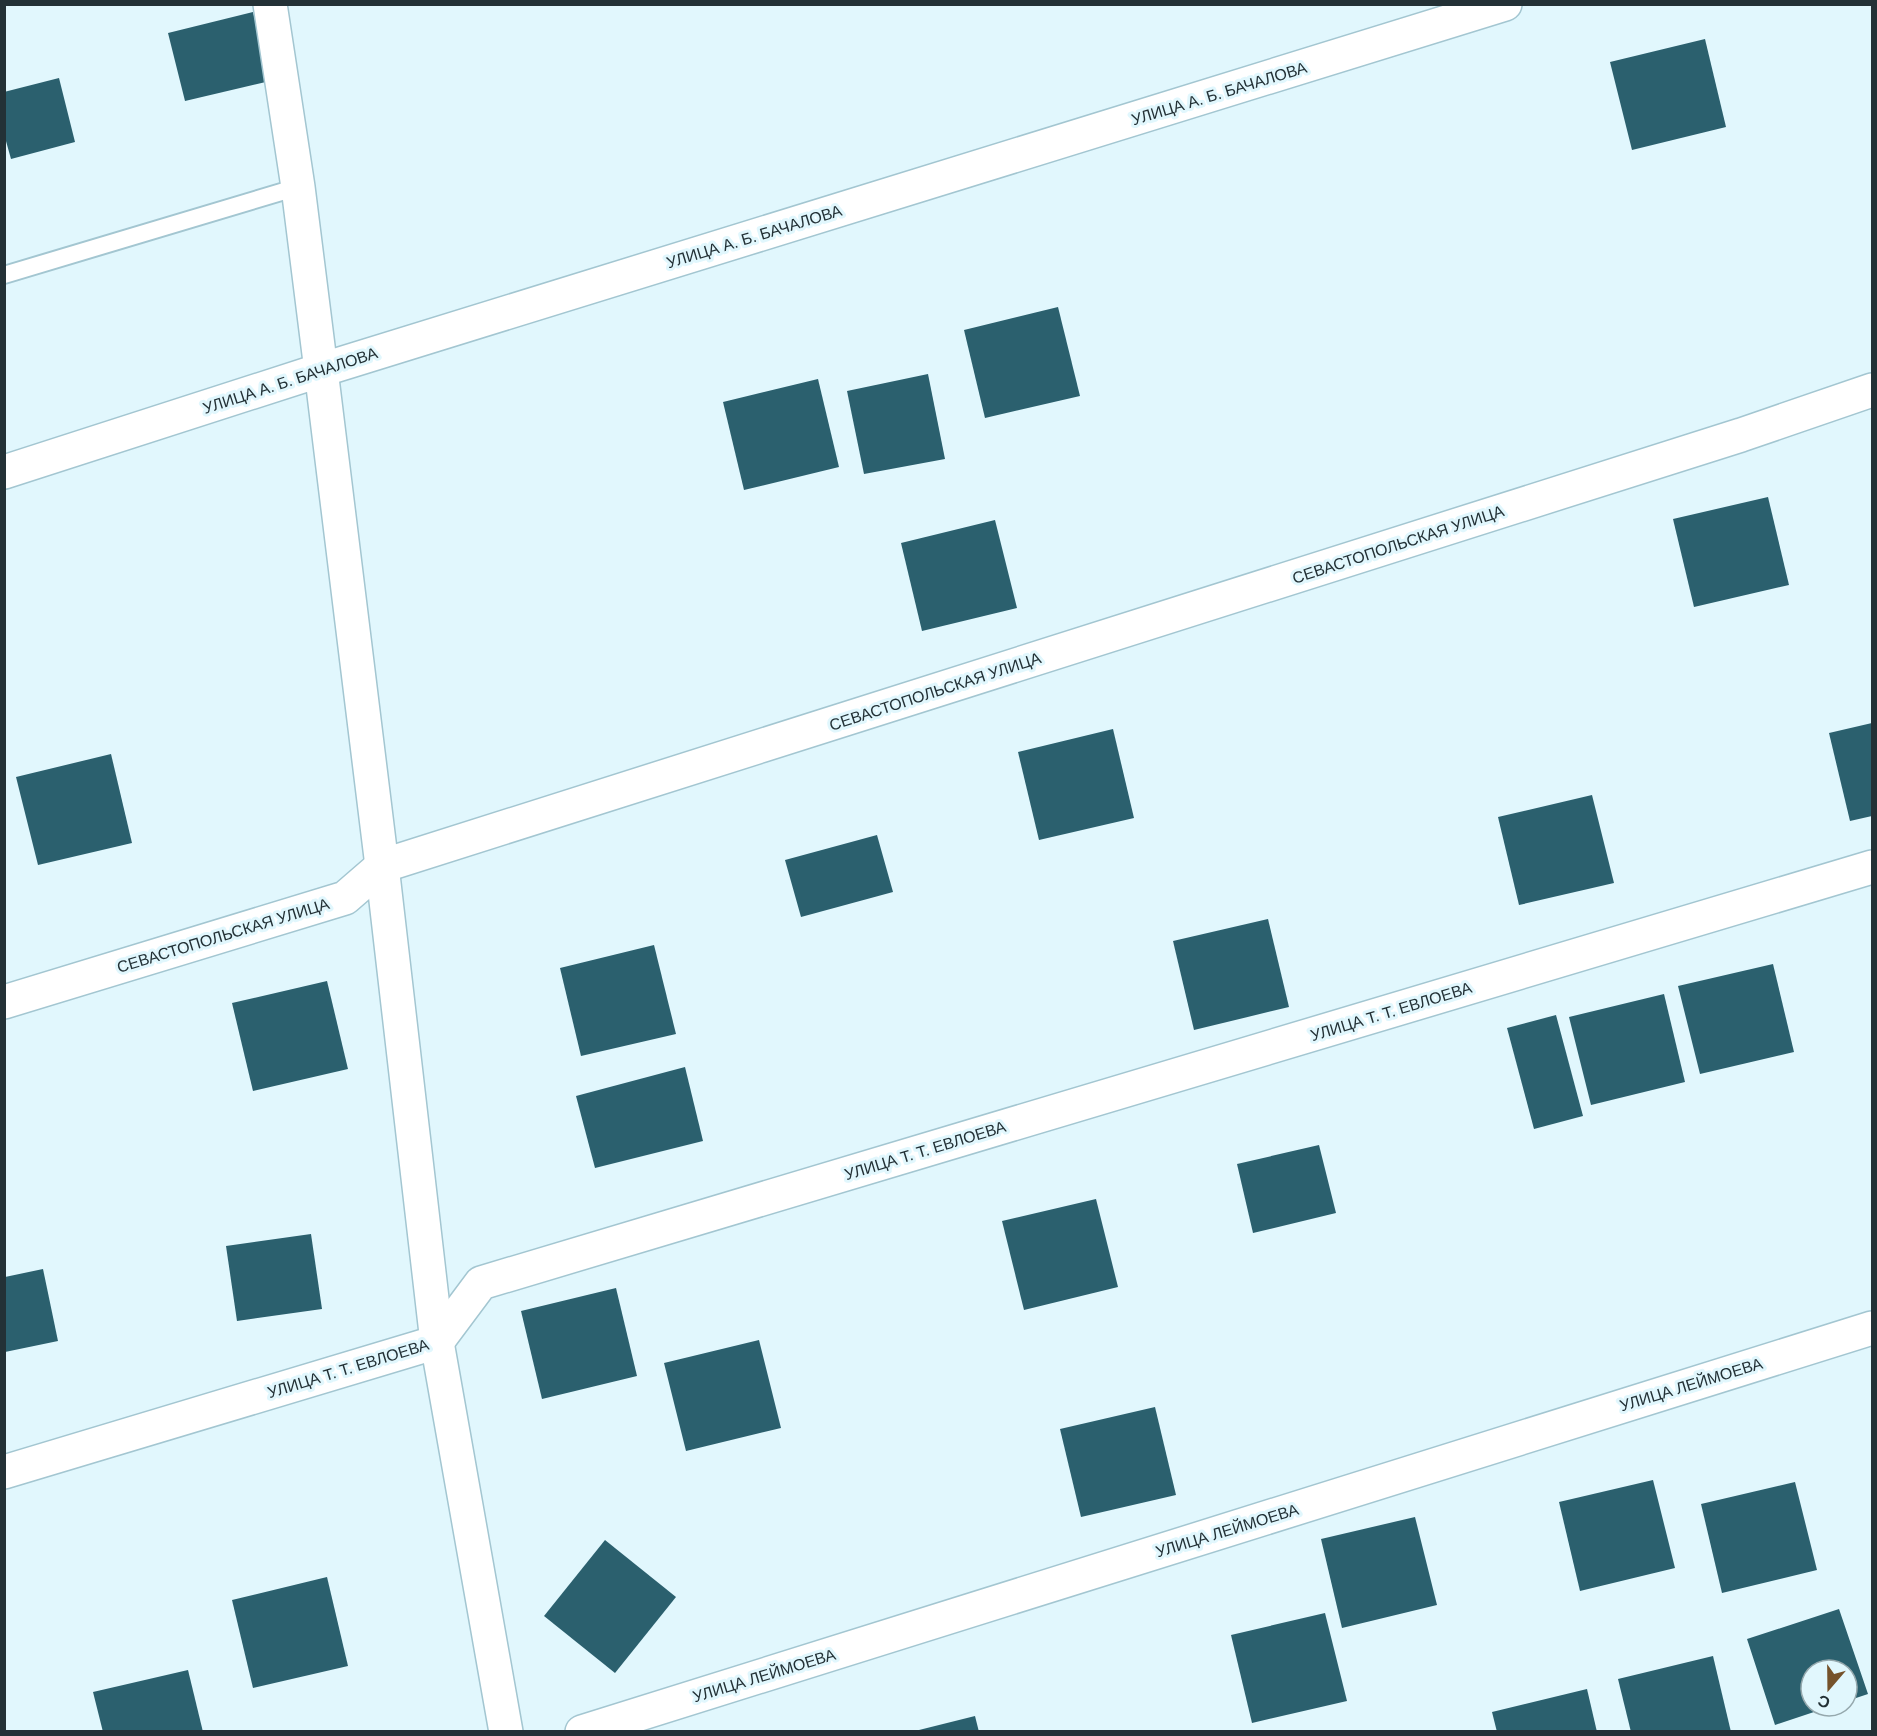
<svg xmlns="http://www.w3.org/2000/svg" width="1877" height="1736" viewBox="0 0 1877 1736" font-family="Helvetica,sans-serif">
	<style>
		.building { fill: #2b606e }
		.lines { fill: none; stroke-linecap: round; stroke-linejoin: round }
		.lane-casing { stroke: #a3c6d1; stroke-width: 20 }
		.street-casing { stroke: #a3c6d1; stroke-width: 36 }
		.lane { stroke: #fff; stroke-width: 16 }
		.street { stroke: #fff; stroke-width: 33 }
		.labels { text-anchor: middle; stroke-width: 6; stroke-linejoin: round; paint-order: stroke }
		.street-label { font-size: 16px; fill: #233136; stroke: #e1f7fd }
	</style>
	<rect width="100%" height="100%" fill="#e1f7fd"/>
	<g class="building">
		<polygon points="253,12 270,81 185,101 168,33"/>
		<polygon points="1705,39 1726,127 1632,150 1610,62"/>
		<polygon points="59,78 75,142 11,159 4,134 4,92"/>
		<polygon points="1058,307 1080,396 985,418 964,330"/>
		<polygon points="928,374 945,459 864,474 847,391"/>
		<polygon points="818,379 839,467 744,490 723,402"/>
		<polygon points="1768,497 1789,585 1694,607 1673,519"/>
		<polygon points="995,520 1017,608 922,631 901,543"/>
		<polygon points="1872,723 1872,816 1850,821 1829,733"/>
		<polygon points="1113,729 1134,818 1039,840 1018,752"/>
		<polygon points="111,754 132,843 38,865 16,777"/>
		<polygon points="1592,795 1614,883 1519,905 1498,817"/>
		<polygon points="877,835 893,892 801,917 785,860"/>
		<polygon points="1268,919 1289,1007 1194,1030 1173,941"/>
		<polygon points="654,945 676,1034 581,1056 560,968"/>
		<polygon points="1773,964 1794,1052 1700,1074 1678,986"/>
		<polygon points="327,981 348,1069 253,1091 232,1003"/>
		<polygon points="1664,994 1685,1082 1591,1105 1569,1017"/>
		<polygon points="1556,1015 1583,1116 1534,1129 1507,1028"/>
		<polygon points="685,1067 703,1141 595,1168 576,1096"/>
		<polygon points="1319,1145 1336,1213 1253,1233 1237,1164"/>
		<polygon points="1096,1199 1118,1287 1024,1310 1002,1221"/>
		<polygon points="311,1234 322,1309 237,1321 226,1246"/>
		<polygon points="43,1269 58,1341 5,1352 5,1277"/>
		<polygon points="616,1288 637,1376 542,1399 521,1311"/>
		<polygon points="759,1340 781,1428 686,1451 664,1363"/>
		<polygon points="1155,1407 1176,1495 1081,1517 1060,1429"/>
		<polygon points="1653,1480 1675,1568 1580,1591 1559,1502"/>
		<polygon points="1795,1482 1817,1570 1722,1593 1701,1504"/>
		<polygon points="1415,1517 1437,1605 1342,1628 1321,1539"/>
		<polygon points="605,1540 676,1597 615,1673 544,1616"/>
		<polygon points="327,1577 348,1666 253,1688 232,1600"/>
		<polygon points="1839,1609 1868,1694 1847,1701 1847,1670 1811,1670 1811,1706 1832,1706 1775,1725 1747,1639"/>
		<polygon points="1325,1613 1347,1701 1252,1723 1231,1635"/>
		<polygon points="1713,1656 1731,1732 1631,1732 1618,1679"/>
		<polygon points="188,1670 203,1732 103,1732 93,1692"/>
		<polygon points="1587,1689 1597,1732 1497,1732 1492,1712"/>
		<polygon points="975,1716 979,1732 915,1732 915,1731"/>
	</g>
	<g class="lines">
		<defs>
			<polyline id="lane" points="4,275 298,187"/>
			<g id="street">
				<polyline points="270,4 298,187 321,370 382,866 437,1342 506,1732"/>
				<polyline points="4,472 321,370 1505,4"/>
				<polyline points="4,1002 345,898 382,866 1741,435 1872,390"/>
				<polyline points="4,1472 437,1342 481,1283 1872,867"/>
				<polyline points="582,1732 1872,1328"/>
			</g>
		</defs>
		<use href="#lane" class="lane-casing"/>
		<use href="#street" class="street-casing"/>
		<use href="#lane" class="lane"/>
		<use href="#street" class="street"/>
	</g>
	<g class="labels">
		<g class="street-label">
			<text transform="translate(1219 93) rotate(-17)" y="6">УЛИЦА А. Б. БАЧАЛОВА</text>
			<text transform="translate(754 236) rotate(-17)" y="6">УЛИЦА А. Б. БАЧАЛОВА</text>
			<text transform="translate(290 380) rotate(-18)" y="6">УЛИЦА А. Б. БАЧАЛОВА</text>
			<text transform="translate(1398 544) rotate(-18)" y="6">СЕВАСТОПОЛЬСКАЯ УЛИЦА</text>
			<text transform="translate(935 691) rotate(-18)" y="6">СЕВАСТОПОЛЬСКАЯ УЛИЦА</text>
			<text transform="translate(223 935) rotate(-17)" y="6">СЕВАСТОПОЛЬСКАЯ УЛИЦА</text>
			<text transform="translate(1391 1011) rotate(-17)" y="6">УЛИЦА Т. Т. ЕВЛОЕВА</text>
			<text transform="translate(925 1150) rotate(-17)" y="6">УЛИЦА Т. Т. ЕВЛОЕВА</text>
			<text transform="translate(348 1368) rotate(-17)" y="6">УЛИЦА Т. Т. ЕВЛОЕВА</text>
			<text transform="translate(1691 1384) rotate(-17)" y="6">УЛИЦА ЛЕЙМОЕВА</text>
			<text transform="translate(1227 1530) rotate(-17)" y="6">УЛИЦА ЛЕЙМОЕВА</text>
			<text transform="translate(764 1675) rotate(-17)" y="6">УЛИЦА ЛЕЙМОЕВА</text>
		</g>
	</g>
	<rect width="1877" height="1736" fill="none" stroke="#233136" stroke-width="12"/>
	<g transform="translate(1829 1688) rotate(200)"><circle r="28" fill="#e1f7fd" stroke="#95a8ad" stroke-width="1.5"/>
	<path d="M0-4.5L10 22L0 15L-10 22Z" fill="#75522b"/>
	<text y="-9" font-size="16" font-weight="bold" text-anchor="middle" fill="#233136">С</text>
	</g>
</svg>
